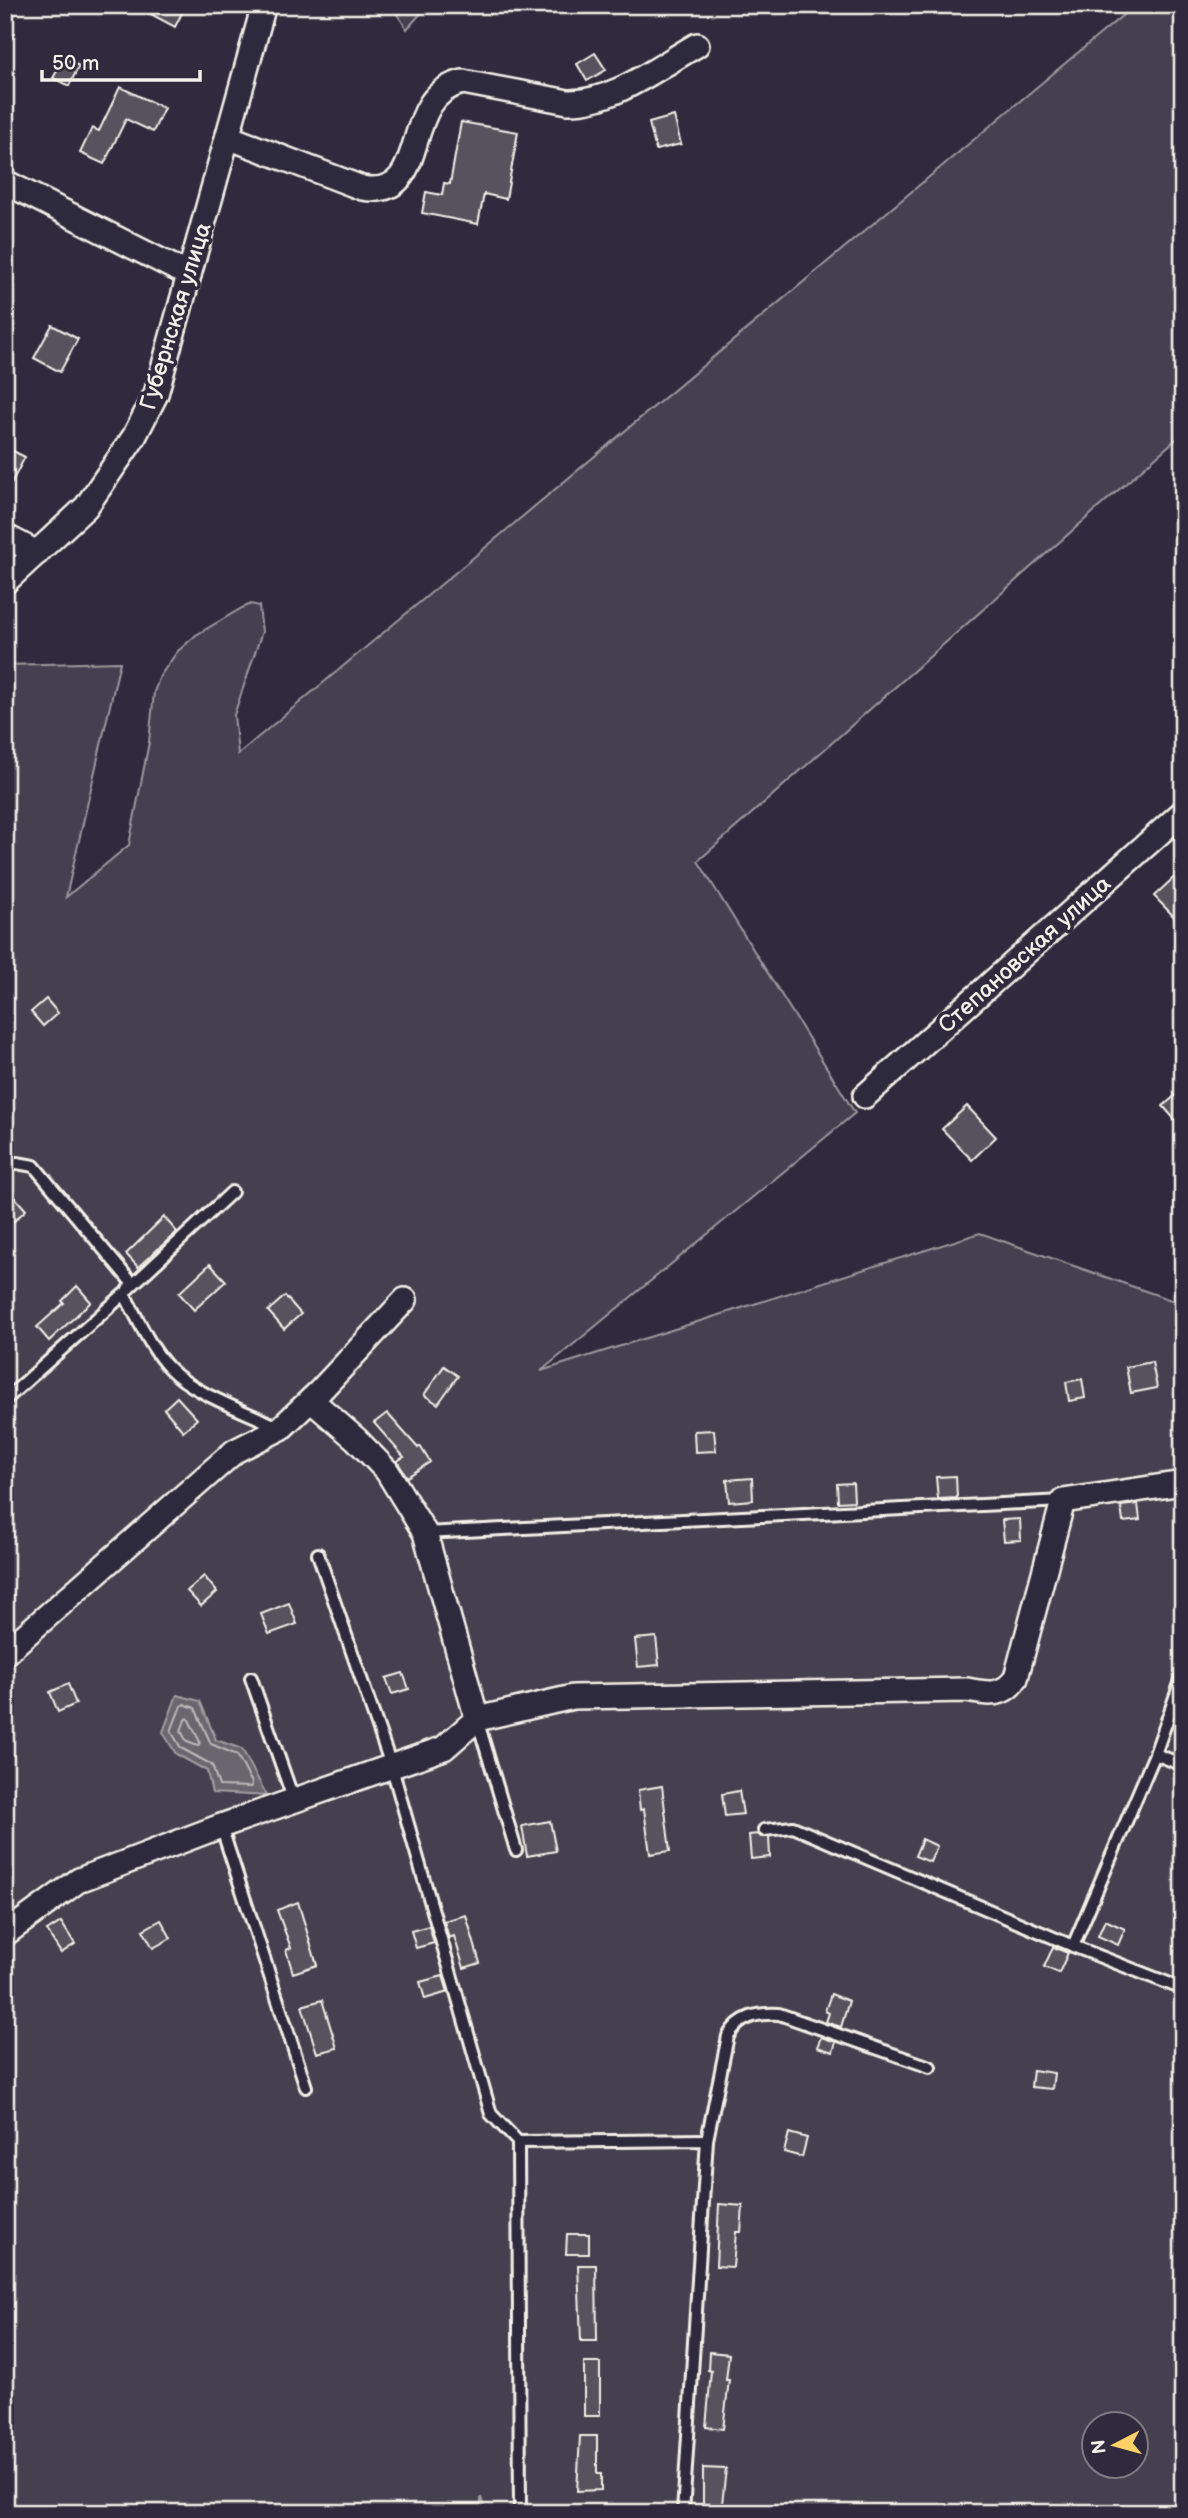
<svg xmlns="http://www.w3.org/2000/svg" width="1188" height="2518" viewBox="0 0 1188 2518" font-family="'Balsamiq Sans',sans-serif">
	<style>
		.green { fill: #454050; stroke: #9c989c; stroke-width: 2; fill-rule: evenodd }
		.water { fill: #6a6670; stroke: #a19ea0; stroke-width: 2 }
		.lines { fill: none; stroke-linecap: round; stroke-linejoin: round }
		.shore { stroke: #bdb9b8; stroke-width: 2 }
		.building { fill: #56525f; stroke: #f4f1e8; stroke-width: 2 }
		.service-casing { stroke: #f4f1e8; stroke-width: 16 }
		.minor-casing { stroke: #f4f1e8; stroke-width: 28 }
		.service { stroke: #2f2a3d; stroke-width: 10 }
		.minor { stroke: #2f2a3d; stroke-width: 23 }
		.labels { text-anchor: middle; stroke-width: 7; stroke-linejoin: round; paint-order: stroke }
		.street-label { font-size: 23px; fill: #f4f1e8; stroke: #2f2a3d }
	</style>
	<rect width="100%" height="100%" fill="#2f2a3d"/>
	<filter id="ink" filterUnits="userSpaceOnUse"><feTurbulence type="fractalNoise" baseFrequency=".0143" numOctaves="2"/><feDisplacementMap in="SourceGraphic" scale="14" xChannelSelector="R" yChannelSelector="G"/><feConvolveMatrix kernelMatrix="1 2 1 2 8 2 1 2 1" color-interpolation-filters="sRGB"/></filter>
	<g filter="url(#ink)">
		<g class="green">
			<polygon points="391,5 426,5 423,11 407,29"/>
			<path d="M1135 5H1183V433L698 861 855 1113 541 1371 980 1233 1171 1300H1183V2513H486L481 2497V2513H5V665L120 662 66 897 129 845 149 742 154 692 160 676 177 652 196 635 242 608 251 604 259 606 262 632 234 715 238 754ZM1094 2424H1136V2466H1094Z"/>
		</g>
		<polygon class="water" points="177,1695 200,1701 216,1740 242,1749 267,1796 212,1793 207,1771 176,1754 163,1732"/>
		<g class="lines">
			<g class="shore">
				<polygon points="184,1704 195,1708 211,1744 237,1755 252,1783 251,1787 219,1786 212,1765 181,1748 171,1731 181,1706"/>
				<polygon points="188,1718 200,1742 198,1746 187,1742 181,1731 185,1720"/>
			</g>
		</g>
		<g class="building">
			<polygon points="134,5 186,5 175,27"/>
			<polygon points="595,53 606,70 587,81 577,64"/>
			<polygon points="64,58 79,66 69,86 53,78"/>
			<polygon points="120,87 164,108 153,132 126,119 104,164 80,153 92,128 99,131"/>
			<polygon points="674,116 681,144 656,150 649,123"/>
			<polygon points="461,122 518,132 506,199 484,194 478,224 422,213 426,192 442,195 444,183 450,184"/>
			<polygon points="52,325 78,339 60,372 34,358"/>
			<polygon points="5,447 25,457 5,495"/>
			<polygon points="1183,869 1183,926 1154,896"/>
			<polygon points="46,999 58,1013 43,1026 31,1012"/>
			<polygon points="1183,1089 1183,1129 1163,1106"/>
			<polygon points="967,1106 996,1137 972,1160 942,1129"/>
			<polygon points="5,1186 26,1210 13,1222 5,1214"/>
			<polygon points="164,1217 177,1232 138,1267 126,1254"/>
			<polygon points="210,1264 226,1281 194,1310 179,1293"/>
			<polygon points="77,1286 91,1302 49,1341 37,1327 64,1303 62,1301"/>
			<polygon points="285,1296 301,1314 284,1329 268,1311"/>
			<polygon points="1152,1362 1157,1388 1131,1393 1126,1367"/>
			<polygon points="444,1366 458,1376 438,1404 424,1395"/>
			<polygon points="1082,1379 1085,1398 1069,1401 1066,1382"/>
			<polygon points="177,1397 197,1419 183,1431 164,1409"/>
			<polygon points="387,1413 418,1448 420,1446 430,1462 407,1477 397,1461 404,1457 374,1423"/>
			<polygon points="714,1430 716,1451 695,1452 694,1431"/>
			<polygon points="956,1476 957,1498 938,1499 936,1477"/>
			<polygon points="752,1478 753,1500 729,1502 727,1480"/>
			<polygon points="853,1483 854,1501 838,1502 837,1484"/>
			<polygon points="1138,1504 1140,1520 1123,1522 1121,1506"/>
			<polygon points="1020,1519 1021,1540 1004,1541 1002,1520"/>
			<polygon points="204,1576 217,1592 201,1606 187,1591"/>
			<polygon points="289,1603 297,1624 269,1634 261,1614"/>
			<polygon points="656,1637 659,1665 638,1667 635,1639"/>
			<polygon points="403,1673 409,1689 392,1694 386,1678"/>
			<polygon points="68,1684 76,1704 58,1712 50,1692"/>
			<polygon points="662,1786 670,1851 650,1854 644,1809 640,1810 638,1790"/>
			<polygon points="739,1791 743,1814 725,1816 722,1794"/>
			<polygon points="550,1821 556,1851 527,1856 522,1826"/>
			<polygon points="758,1834 761,1837 769,1837 770,1857 751,1859 749,1835"/>
			<polygon points="922,1839 937,1846 930,1862 915,1856"/>
			<polygon points="298,1902 317,1965 293,1973 286,1950 291,1948 277,1910"/>
			<polygon points="466,1915 480,1963 464,1968 454,1936 449,1938 444,1921"/>
			<polygon points="161,1920 171,1938 153,1948 143,1930"/>
			<polygon points="1105,1920 1125,1929 1118,1945 1098,1936"/>
			<polygon points="61,1922 75,1944 61,1953 47,1931"/>
			<polygon points="429,1926 434,1943 416,1948 411,1931"/>
			<polygon points="1053,1947 1068,1953 1059,1973 1044,1967"/>
			<polygon points="443,1976 448,1992 425,1999 420,1982"/>
			<polygon points="831,1994 849,2001 841,2027 826,2022 829,2013 825,2011"/>
			<polygon points="322,2000 337,2048 317,2053 302,2006"/>
			<polygon points="821,2037 836,2042 833,2052 817,2047"/>
			<polygon points="1033,2070 1054,2073 1052,2089 1031,2087"/>
			<polygon points="789,2133 807,2138 802,2157 784,2152"/>
			<polygon points="719,2204 743,2206 741,2232 736,2232 733,2267 716,2266"/>
			<polygon points="567,2234 589,2234 589,2254 566,2254"/>
			<polygon points="578,2265 596,2265 597,2341 581,2341"/>
			<polygon points="709,2352 729,2354 726,2380 729,2380 723,2429 706,2427 711,2371 708,2370"/>
			<rect x="584" y="2363" width="16" height="53"/>
			<polygon points="580,2436 597,2436 597,2474 601,2474 601,2490 577,2491"/>
			<polygon points="703,2468 726,2469 721,2513 703,2513"/>
		</g>
		<g class="lines">
			<defs>
				<g id="service">
					<polyline points="5,1166 17,1163 34,1166 132,1283"/>
					<polyline points="128,1289 232,1192"/>
					<path d="M5 1400 124 1294C138 1318 149 1347 169 1368 194 1394 245 1411 278 1427"/>
					<polyline points="425,1533 1063,1501"/>
					<polyline points="318,1554 392,1768 491,2114 518,2142"/>
					<polyline points="251,1678 294,1801"/>
					<polyline points="477,1719 516,1850"/>
					<polyline points="1155,1754 1183,1765"/>
					<polyline points="221,1826 306,2087"/>
					<polyline points="764,1830 793,1827 1073,1946 1155,1754 1183,1675"/>
					<polyline points="1073,1946 1183,1989"/>
					<path d="M707 2140 728 2036C740 2016 757 2013 779 2014L930 2067"/>
					<polyline points="520,2513 518,2142 707,2140 683,2513"/>
				</g>
				<g id="minor">
					<path d="M228 137 362 188C434 201 396 97 463 82L568 102C613 103 658 67 697 45"/>
					<polyline points="5,182 189,275"/>
					<polyline points="5,536 37,553"/>
					<polyline points="5,582 86,507 134,437 156,394 264,5"/>
					<polyline points="865,1096 1183,812"/>
					<polyline points="311,1400 356,1439 387,1471 425,1533 477,1719"/>
					<polyline points="5,1653 235,1451 281,1428 319,1392 405,1300"/>
					<path d="M5 1934 79 1880 221 1826 444 1748 477 1719 573 1697 967 1690C987 1694 1004 1697 1016 1678L1063 1501 1183 1483"/>
				</g>
			</defs>
			<use href="#service" class="service-casing"/>
			<use href="#minor" class="minor-casing"/>
			<use href="#service" class="service"/>
			<use href="#minor" class="minor"/>
		</g>
	</g>
	<g class="labels">
		<g class="street-label">
			<text transform="translate(175 316) rotate(-73)" y="8">Губернская улица</text>
			<text transform="translate(1024 954) rotate(-42)" y="8">Степановская улица</text>
		</g>
	</g>
	<rect width="1188" height="2518" fill="none" stroke="#2f2a3d" stroke-width="28"/>
	<rect x="14" y="14" width="1160" height="2490" fill="none" stroke="#f4f1e8" stroke-width="2.5" filter="url(#ink)"/>
	<g transform="translate(1115 2445) rotate(264)"><circle r="33" fill="#2f2a3d" stroke="#7e7a81" stroke-width="2"/>
	<path d="M0-5L12 26L0 18L-12 26Z" fill="#ffd166"/>
	<text y="-10" font-size="19" font-weight="bold" text-anchor="middle" fill="#f4f1e8">N</text>
	</g>
	<path d="M42 70v10h158v-10" fill="none" stroke="#f4f1e8" stroke-width="3.5"/>
	<text x="52" y="70" font-size="21" fill="#f4f1e8" stroke="#2f2a3d" stroke-width="5" paint-order="stroke">50 m</text>
</svg>
